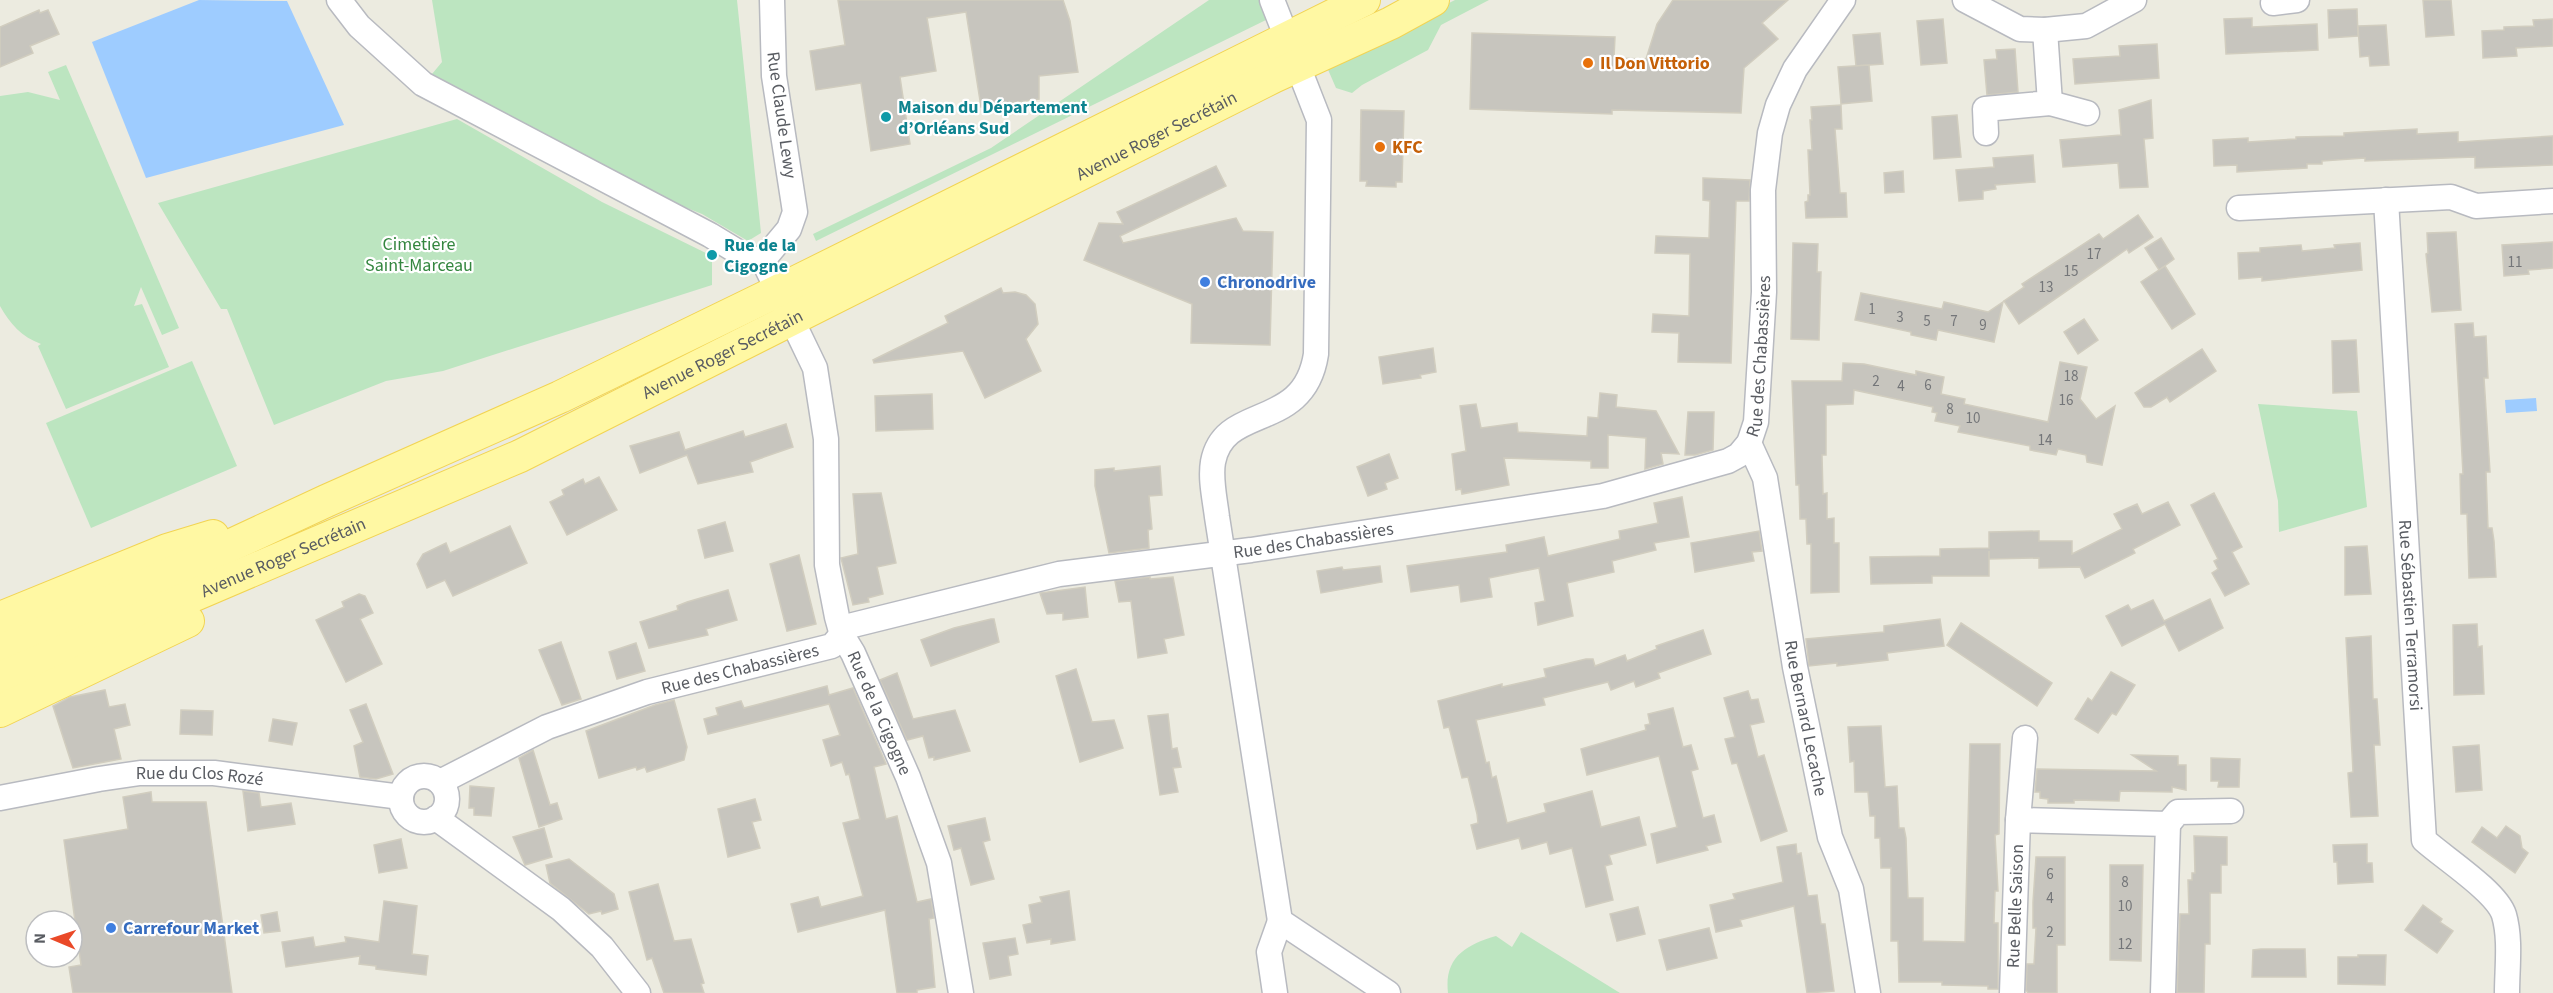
<svg xmlns="http://www.w3.org/2000/svg" width="2553" height="993" viewBox="0 0 2553 993" font-family="'Source Sans 3',sans-serif">
	<style>
		.green { fill: #bce5c0 }
		.water { fill: #9eccff }
		.building { fill: #c7c5be; stroke: #d1cdbf; stroke-width: 1.5 }
		.lines { fill: none; stroke-linecap: round; stroke-linejoin: round }
		.minor-casing { stroke: #b8bac0; stroke-width: 27 }
		.major-casing { stroke: #f2d453; stroke-width: 34 }
		.minor { stroke: #fff; stroke-width: 24 }
		.major { stroke: #fff8a3; stroke-width: 32 }
		.food-dot { fill: #e8710a; stroke: #fff; stroke-width: 2 }
		.culture-dot { fill: #0f9aa8; stroke: #fff; stroke-width: 2 }
		.shop-dot { fill: #3f7fe0; stroke: #fff; stroke-width: 2 }
		.labels { text-anchor: middle; stroke-width: 4.5; stroke-linejoin: round; paint-order: stroke }
		.number-label { font-size: 15px; fill: #747679 }
		.food-label { font-size: 18px; font-weight: bold; fill: #c56008; stroke: #fff; text-anchor: start }
		.culture-label { font-size: 18px; font-weight: bold; fill: #0d838f; stroke: #fff; text-anchor: start }
		.street-label { font-size: 18px; fill: #595c62; stroke: #fff }
		.park-label { font-size: 18px; fill: #34863f; stroke: #fff }
		.shop-label { font-size: 18px; font-weight: bold; fill: #366cbe; stroke: #fff; text-anchor: start }
	</style>
	<rect width="100%" height="100%" fill="#ecebe0"/>
	<g class="green">
		<polygon points="432,0 737,0 761,233 748,241 702,214 672,202 432,74 442,62"/>
		<polygon points="1209,0 1260,0 1270,18 816,241 813,234 991,148"/>
		<polygon points="1455,0 1489,0 1441,25 1428,50 1362,85 1352,93 1336,88 1326,65"/>
		<path d="M66 65 179 328 162 335 141 287 134 306 142 304 169 367 66 409 38 346 41 344C22 337 10 324 0 306V96L28 92 60 100 48 72Z"/>
		<polygon points="457,119 602,202 712,256 712,285 443,371 386,381 274,425 227,309 221,309 158,203"/>
		<polygon points="192,361 237,466 91,528 46,423"/>
		<polygon points="2258,404 2357,411 2367,507 2279,532 2278,501"/>
		<path d="M1521 932 1620 993H1448C1444 958 1465 945 1496 936L1512 947Z"/>
	</g>
	<g class="water">
		<polygon points="199,0 287,1 344,125 146,178 92,42"/>
		<polygon points="2536,398 2537,411 2506,413 2505,400"/>
	</g>
	<g class="building">
		<polygon points="838,0 1063,0 1070,21 1078,72 1039,76 1039,99 981,107 966,12 927,18 936,71 900,77 910,144 871,151 861,83 816,90 810,51 845,45"/>
		<polygon points="1673,0 1788,0 1762,23 1778,39 1744,68 1741,113 1612,110 1612,114 1470,109 1472,33 1615,37 1614,58 1646,59 1657,24"/>
		<polygon points="2423,0 2451,0 2454,35 2426,37"/>
		<polygon points="2357,9 2358,36 2329,38 2328,10"/>
		<polygon points="39,10 40,13 48,10 59,34 30,46 33,53 0,67 0,27"/>
		<polygon points="2252,18 2252,27 2317,24 2318,50 2226,54 2224,19"/>
		<polygon points="1943,19 1947,63 1921,65 1917,21"/>
		<polygon points="2553,19 2553,46 2516,48 2517,56 2483,58 2482,31 2504,30 2504,27 2534,26 2533,20"/>
		<polygon points="2386,25 2389,65 2370,66 2369,56 2360,57 2358,26"/>
		<polygon points="1880,33 1883,64 1856,66 1853,35"/>
		<polygon points="2157,44 2159,78 2075,84 2073,59 2120,56 2119,46"/>
		<polygon points="2015,49 2018,92 1987,95 1984,60 1997,59 1996,50"/>
		<polygon points="1869,65 1872,101 1841,104 1838,67"/>
		<polygon points="2151,100 2153,138 2144,139 2148,187 2120,188 2118,163 2063,167 2060,140 2121,135 2119,110"/>
		<polygon points="1841,105 1842,129 1835,129 1840,193 1846,193 1847,217 1806,218 1805,202 1808,201 1808,195 1810,195 1808,150 1812,150 1810,120 1812,120 1811,107"/>
		<polygon points="1361,110 1404,111 1402,182 1396,182 1396,187 1366,186 1367,181 1360,181"/>
		<polygon points="1957,115 1961,157 1934,159 1932,117"/>
		<polygon points="2417,129 2417,134 2458,132 2458,142 2553,136 2553,165 2475,168 2475,157 2365,161 2365,158 2322,161 2322,164 2307,164 2307,168 2237,172 2237,165 2214,166 2213,140 2248,138 2248,142 2296,139 2296,137 2344,136 2344,133"/>
		<polygon points="2033,155 2035,182 1995,185 1996,189 1983,191 1983,199 1959,201 1956,170 1994,167 1993,158"/>
		<polygon points="1216,166 1226,186 1120,236 1123,243 1236,218 1243,231 1273,232 1270,345 1191,343 1192,304 1084,260 1099,223 1123,224 1117,212"/>
		<polygon points="1903,171 1904,192 1885,193 1884,173"/>
		<polygon points="1703,178 1750,180 1749,201 1736,201 1731,363 1678,362 1679,333 1652,332 1653,314 1689,316 1690,254 1655,253 1656,236 1709,238 1710,201 1703,200"/>
		<polygon points="2138,215 2153,237 2129,253 2127,249 2019,324 2004,301 2024,287 2022,284 2099,234 2103,239"/>
		<polygon points="2456,232 2461,310 2432,312 2426,254 2428,253 2427,233"/>
		<polygon points="2161,238 2174,259 2159,270 2145,248"/>
		<polygon points="2553,242 2553,268 2528,270 2529,274 2504,276 2502,245"/>
		<polygon points="1793,243 1818,244 1817,272 1821,272 1819,340 1791,339"/>
		<polygon points="2360,243 2362,270 2262,281 2262,277 2239,279 2238,253 2260,252 2260,248 2301,245 2302,251 2335,248 2334,245"/>
		<polygon points="2165,266 2195,314 2172,329 2141,282"/>
		<polygon points="1001,288 1003,293 1015,292 1026,295 1035,304 1038,324 1026,339 1041,371 985,398 963,351 874,363 873,360 948,323 945,316"/>
		<polygon points="1861,293 1942,309 1944,302 1988,312 2003,302 1994,342 1938,330 1936,340 1911,335 1911,332 1855,320"/>
		<polygon points="2084,319 2098,340 2078,354 2064,332"/>
		<polygon points="2473,323 2474,337 2486,336 2488,378 2484,378 2490,472 2486,472 2488,528 2492,528 2494,541 2496,577 2469,578 2467,514 2461,514 2460,474 2463,474 2455,324"/>
		<polygon points="2356,340 2359,392 2333,393 2332,341"/>
		<polygon points="1433,348 1436,372 1420,375 1421,378 1383,384 1379,357"/>
		<polygon points="2202,349 2216,371 2170,402 2167,397 2151,407 2144,407 2135,393"/>
		<polygon points="2060,362 2087,367 2080,399 2096,419 2115,406 2102,465 2087,462 2086,455 2058,449 2056,455 2030,450 2030,446 1958,432 1960,426 1935,421 1937,413 1932,412 1933,407 1854,390 1853,404 1826,405 1826,455 1822,455 1823,494 1827,493 1827,519 1834,518 1834,543 1839,543 1839,592 1811,593 1811,544 1807,544 1806,519 1800,519 1799,485 1796,485 1792,381 1842,381 1843,363 1864,364 1916,375 1916,371 1944,377 1941,394 1965,399 1964,404 2048,422"/>
		<polygon points="1600,393 1617,395 1616,407 1656,411 1679,454 1661,453 1663,464 1645,469 1646,438 1608,435 1608,468 1591,468 1591,461 1504,458 1509,485 1462,494 1461,489 1456,490 1452,454 1466,451 1460,406 1476,404 1481,428 1517,423 1518,432 1587,436 1588,417 1598,418"/>
		<polygon points="932,394 933,429 876,431 875,396"/>
		<polygon points="1688,412 1714,412 1713,450 1695,455 1685,455"/>
		<polygon points="786,424 793,447 750,462 753,472 698,484 687,455 640,473 630,446 679,432 685,450 743,431 745,437"/>
		<polygon points="1389,454 1398,478 1385,483 1387,489 1368,496 1357,467"/>
		<polygon points="1160,466 1162,495 1149,496 1152,529 1148,530 1149,548 1109,553 1095,486 1095,470 1114,468 1114,471"/>
		<polygon points="599,477 617,510 567,535 550,502 564,495 562,490 583,479 585,484"/>
		<polygon points="881,493 896,563 877,567 883,594 868,598 869,602 853,605 841,558 858,554 853,494"/>
		<polygon points="2214,493 2242,547 2232,552 2249,584 2225,596 2212,573 2218,569 2214,561 2218,559 2191,505"/>
		<polygon points="1682,497 1689,537 1654,543 1656,550 1612,561 1614,572 1567,583 1573,616 1538,625 1535,603 1545,601 1539,568 1489,578 1492,597 1461,602 1459,585 1411,592 1407,566 1507,552 1506,545 1544,537 1548,556 1620,539 1619,531 1658,523 1654,503"/>
		<polygon points="2168,502 2180,525 2133,549 2135,553 2085,578 2080,567 2039,568 2039,558 1989,559 1989,551 1989,576 1932,576 1932,583 1871,584 1870,557 1940,556 1940,549 1989,548 1989,532 2039,531 2039,541 2072,541 2072,554 2122,529 2114,514 2137,504 2142,514"/>
		<polygon points="725,522 733,551 705,558 698,530"/>
		<polygon points="510,526 527,563 453,596 445,580 427,588 417,564 423,554 446,543 450,553"/>
		<polygon points="1759,531 1762,551 1752,552 1754,561 1695,572 1691,543"/>
		<polygon points="2367,546 2371,594 2345,595 2345,547"/>
		<polygon points="799,555 816,624 787,631 770,564"/>
		<polygon points="1380,566 1382,582 1321,593 1317,571 1342,567 1343,570"/>
		<polygon points="1150,577 1150,579 1173,577 1184,635 1164,639 1167,653 1138,658 1131,601 1119,602 1115,581"/>
		<polygon points="1085,587 1088,617 1063,620 1063,613 1047,614 1040,593"/>
		<polygon points="728,590 737,620 706,629 708,635 649,648 640,622 678,610 677,606 687,602"/>
		<polygon points="359,594 365,596 373,613 360,619 382,664 346,682 316,620 344,607 342,602"/>
		<polygon points="2210,599 2223,628 2179,651 2165,624 2122,646 2106,616 2128,605 2131,610 2153,600 2164,621"/>
		<polygon points="991,619 994,619 999,642 931,666 921,640 954,628"/>
		<polygon points="1940,619 1944,646 1887,653 1888,660 1837,666 1837,663 1809,666 1806,639 1884,632 1884,626"/>
		<polygon points="1961,623 2052,683 2037,706 1947,645"/>
		<polygon points="2477,624 2478,647 2482,646 2484,694 2454,695 2453,625"/>
		<polygon points="1703,630 1711,654 1658,673 1660,678 1636,687 1634,681 1611,690 1608,682 1543,698 1545,705 1476,720 1486,763 1489,762 1492,778 1496,776 1507,823 1546,812 1544,804 1592,791 1601,827 1639,817 1646,845 1609,855 1612,864 1605,866 1613,900 1586,907 1572,848 1550,854 1547,842 1522,849 1519,838 1477,849 1471,825 1478,823 1477,814 1468,777 1462,778 1449,727 1444,728 1438,701 1502,684 1502,687 1546,677 1544,669 1586,659 1593,659 1595,666 1625,655 1627,661 1657,649 1656,646"/>
		<polygon points="2371,636 2373,699 2377,699 2380,745 2374,745 2378,816 2351,817 2348,773 2353,772 2346,638"/>
		<polygon points="561,642 581,699 562,705 539,650"/>
		<polygon points="636,643 645,671 617,679 609,652"/>
		<polygon points="1076,669 1092,722 1114,720 1123,748 1080,762 1056,676"/>
		<polygon points="2111,672 2135,685 2116,715 2112,713 2098,733 2075,719 2088,698 2092,701"/>
		<polygon points="897,673 913,719 955,710 970,751 934,760 934,757 929,758 923,736 907,740 880,680"/>
		<polygon points="827,686 829,695 853,688 886,764 874,767 886,819 897,816 917,902 931,899 934,918 929,919 935,987 917,990 917,993 897,993 885,910 798,932 791,904 818,897 821,907 863,896 843,823 860,819 849,774 846,775 842,762 831,766 823,740 840,735 829,704 708,734 704,719 718,715 716,708 741,701 744,708"/>
		<polygon points="105,690 109,707 125,704 130,725 114,729 121,759 73,768 53,706 70,697"/>
		<polygon points="1748,691 1751,700 1758,699 1764,722 1750,725 1758,757 1764,755 1787,831 1761,841 1737,763 1732,764 1725,739 1735,737 1724,698"/>
		<polygon points="674,700 687,747 684,760 647,772 645,767 637,770 636,767 599,778 586,731 655,705"/>
		<polygon points="366,704 393,774 376,779 360,777 354,746 363,742 350,710"/>
		<polygon points="1673,708 1683,747 1691,745 1698,769 1691,771 1703,818 1714,815 1721,842 1706,846 1708,850 1657,863 1651,834 1677,827 1659,756 1587,775 1581,749 1646,730 1645,725 1650,724 1648,714"/>
		<polygon points="181,710 213,711 212,735 180,734"/>
		<polygon points="1168,714 1172,749 1177,748 1181,767 1173,768 1178,792 1160,795 1148,716"/>
		<polygon points="273,719 297,723 292,745 269,741"/>
		<polygon points="1881,726 1885,787 1897,786 1899,828 1904,828 1906,838 1908,898 1923,898 1923,941 1965,942 1970,744 2000,744 1999,834 1995,835 1998,891 1995,891 1994,923 1998,923 1998,989 1988,989 1988,986 1942,985 1942,982 1899,982 1898,941 1891,941 1891,868 1881,868 1880,838 1875,838 1875,816 1870,816 1868,792 1855,792 1854,761 1850,762 1848,727"/>
		<polygon points="2479,745 2482,790 2456,792 2453,747"/>
		<polygon points="533,750 550,805 557,803 562,819 539,827 519,758"/>
		<polygon points="2132,755 2178,756 2178,765 2186,765 2186,790 2172,787 2172,792 2120,791 2119,801 2074,800 2074,803 2048,803 2048,799 2040,798 2040,792 2035,792 2037,769 2156,771"/>
		<polygon points="2211,758 2240,759 2239,787 2218,787 2219,781 2211,781"/>
		<polygon points="470,786 494,788 491,816 474,815 474,808 469,808"/>
		<polygon points="243,791 259,793 261,807 291,803 295,824 248,831"/>
		<polygon points="151,792 152,802 206,802 232,993 73,993 69,967 81,965 64,840 128,829 123,797"/>
		<polygon points="755,799 761,820 752,822 760,848 728,857 718,809"/>
		<polygon points="985,818 990,840 983,842 994,879 971,885 961,848 954,850 948,826"/>
		<polygon points="2506,826 2520,836 2522,848 2528,853 2515,873 2472,842 2482,827 2497,838"/>
		<polygon points="544,828 552,857 525,865 513,837"/>
		<polygon points="2194,836 2227,837 2227,865 2221,865 2221,893 2210,893 2210,944 2205,944 2204,993 2177,993 2180,914 2189,914 2188,880 2192,880 2192,873 2195,873"/>
		<polygon points="401,839 407,868 379,873 374,845"/>
		<polygon points="1796,844 1797,854 1801,853 1808,896 1817,895 1821,924 1825,924 1834,991 1807,993 1794,906 1740,920 1742,926 1716,932 1710,905 1735,899 1733,894 1783,882 1777,847"/>
		<polygon points="2367,844 2367,863 2372,863 2373,882 2338,884 2337,862 2334,862 2333,845"/>
		<polygon points="2036,857 2065,857 2065,945 2057,945 2057,993 2028,993 2026,990 2027,964 2034,964 2036,928 2033,928 2033,902"/>
		<polygon points="569,859 614,894 618,909 602,914 601,911 589,914 550,883 546,865"/>
		<polygon points="2110,865 2143,865 2141,961 2110,960"/>
		<polygon points="658,884 674,941 691,939 704,983 701,984 704,993 664,993 652,958 647,960 629,892"/>
		<polygon points="1069,891 1075,940 1051,944 1051,939 1027,943 1023,925 1032,923 1029,905 1042,902 1040,897"/>
		<polygon points="384,901 417,906 412,954 428,956 426,975 376,969 376,966 359,964 360,956 286,967 282,942 313,937 315,947 346,942 345,937 379,942"/>
		<polygon points="2423,905 2442,919 2440,922 2453,931 2437,953 2405,930"/>
		<polygon points="1638,907 1645,934 1617,941 1610,914"/>
		<polygon points="277,912 280,931 264,933 261,915"/>
		<polygon points="1709,928 1717,958 1667,970 1659,940"/>
		<polygon points="1015,938 1018,954 1008,956 1011,975 990,979 983,943"/>
		<polygon points="2261,949 2305,949 2306,977 2252,977 2253,950"/>
		<polygon points="2358,955 2386,955 2385,985 2338,984 2338,957 2358,957"/>
	</g>
	<g class="lines">
		<defs>
			<g id="minor">
				<polyline points="339,0 359,26 423,84 710,235 748,258 763,260"/>
				<path d="M1272 0 1319 120 1316 354C1304 433 1224 402 1213 462 1210 479 1215 500 1217 517L1280 921 1388 993"/>
				<polyline points="1965,0 2020,29 2045,30 2086,26 2134,0"/>
				<polyline points="2273,3 2297,0"/>
				<polyline points="2050,103 2087,113"/>
				<polyline points="1986,133 1985,109 2050,103 2045,30"/>
				<path id="s1" d="M2386 200 2424 840C2444 858 2497 892 2504 915 2511 939 2507 968 2507 993"/>
				<polyline points="2239,208 2451,197 2476,206 2553,201"/>
				<path id="s2" d="M763 260 815 368 826 439 827 565 837 617 842 635 853 653 908 777 939 863 961 993"/>
				<polyline points="763,260 789,229 795,212 774,76 772,0"/>
				<path id="s3" d="M1749 443 1765 478 1795 667 1830 837 1851 889 1868 993"/>
				<circle cx="424" cy="799" r="23"/>
				<path id="s4" d="M440 782 547 727 647 692 832 646 849 626 1059 574 1251 550 1603 496 1728 461 1739 455 1749 443 1756 422 1764 292 1763 190 1770 133 1778 105 1795 69 1843 0"/>
				<path id="s5" d="M0 798 99 779 140 773H214L401 797"/>
				<polyline points="436,818 561,909 602,947 638,993"/>
				<polyline points="2018,820 2025,738"/>
				<polyline points="2168,824 2178,812 2231,811"/>
				<polyline points="1275,993 1269,952 1280,921"/>
				<path id="s6" d="M2012 993 2018 820 2168 824 2163 993"/>
			</g>
			<g id="major">
				<polyline points="0,618 167,550 213,536"/>
				<polyline points="0,650 23,642 326,501 560,397 778,291 1364,0"/>
				<path id="s7" d="M0 678 520 456 1273 77 1391 23 1433 0"/>
				<polyline points="0,711 188,621"/>
			</g>
		</defs>
		<use href="#minor" class="minor-casing"/>
		<use href="#major" class="major-casing"/>
		<use href="#minor" class="minor"/>
		<use href="#major" class="major"/>
	</g>
	<g class="food-dot">
		<circle cx="1588" cy="63" r="6"/>
		<circle cx="1380" cy="147" r="6"/>
	</g>
	<g class="culture-dot">
		<circle cx="886" cy="117" r="6"/>
		<circle cx="712" cy="255" r="6"/>
	</g>
	<g class="shop-dot">
		<circle cx="1205" cy="282" r="6"/>
		<circle cx="111" cy="928" r="6"/>
	</g>
	<g class="labels">
		<g class="number-label">
			<text x="2094" y="259">17</text>
			<text x="2515" y="267">11</text>
			<text x="2071" y="276">15</text>
			<text x="2046" y="292">13</text>
			<text x="1872" y="314">1</text>
			<text x="1900" y="322">3</text>
			<text x="1927" y="326">5</text>
			<text x="1954" y="326">7</text>
			<text x="1983" y="330">9</text>
			<text x="2071" y="381">18</text>
			<text x="1876" y="386">2</text>
			<text x="1928" y="390">6</text>
			<text x="1901" y="391">4</text>
			<text x="2066" y="405">16</text>
			<text x="1950" y="414">8</text>
			<text x="1973" y="423">10</text>
			<text x="2045" y="445">14</text>
			<text x="2050" y="879">6</text>
			<text x="2125" y="887">8</text>
			<text x="2050" y="903">4</text>
			<text x="2125" y="911">10</text>
			<text x="2050" y="937">2</text>
			<text x="2125" y="949">12</text>
		</g>
		<g class="food-label">
			<text x="1600" y="69">Il Don Vittorio</text>
			<text x="1392" y="153">KFC</text>
		</g>
		<g class="culture-label">
			<text x="898" y="113">Maison du Département<tspan x="898" dy="21">d’Orléans Sud</tspan></text>
			<text x="724" y="251">Rue de la<tspan x="724" dy="21">Cigogne</tspan></text>
		</g>
		<g class="street-label">
			<text transform="translate(782 115) rotate(82)" y="6">Rue Claude Lewy</text>
			<text dy="6" stroke="none"><textPath href="#s7" startOffset="1278">Avenue Roger Secrétain</textPath></text>
			<text dy="6" stroke="none"><textPath href="#s7" startOffset="792">Avenue Roger Secrétain</textPath></text>
			<text dy="6" stroke="none"><textPath href="#s4" startOffset="1455">Rue des Chabassières</textPath></text>
			<text dy="6" stroke="none"><textPath href="#s4" startOffset="916">Rue des Chabassières</textPath></text>
			<text dy="6" stroke="none"><textPath href="#s7" startOffset="308">Avenue Roger Secrétain</textPath></text>
			<text dy="6" stroke="none"><textPath href="#s1" startOffset="416">Rue Sébastien Terramorsi</textPath></text>
			<text dy="6" stroke="none"><textPath href="#s4" startOffset="322">Rue des Chabassières</textPath></text>
			<text dy="6" stroke="none"><textPath href="#s2" startOffset="476">Rue de la Cigogne</textPath></text>
			<text dy="6" stroke="none"><textPath href="#s3" startOffset="282">Rue Bernard Lecache</textPath></text>
			<text dy="6" stroke="none"><textPath href="#s5" startOffset="202">Rue du Clos Rozé</textPath></text>
			<text dy="6" stroke="none"><textPath href="#s6" startOffset="87">Rue Belle Saison</textPath></text>
		</g>
		<g class="park-label">
			<text x="419" y="250">Cimetière<tspan x="419" dy="21">Saint-Marceau</tspan></text>
		</g>
		<g class="shop-label">
			<text x="1217" y="288">Chronodrive</text>
			<text x="123" y="934">Carrefour Market</text>
		</g>
	</g>
	<g transform="translate(54 939) rotate(272)"><circle r="28" fill="#ffffff" stroke="#bdbec0" stroke-width="1.5"/>
	<path d="M0-4.5L10 22L0 15L-10 22Z" fill="#ea4928"/>
	<text y="-9" font-size="16" font-weight="bold" text-anchor="middle" fill="#595c62">N</text>
	</g>
</svg>
